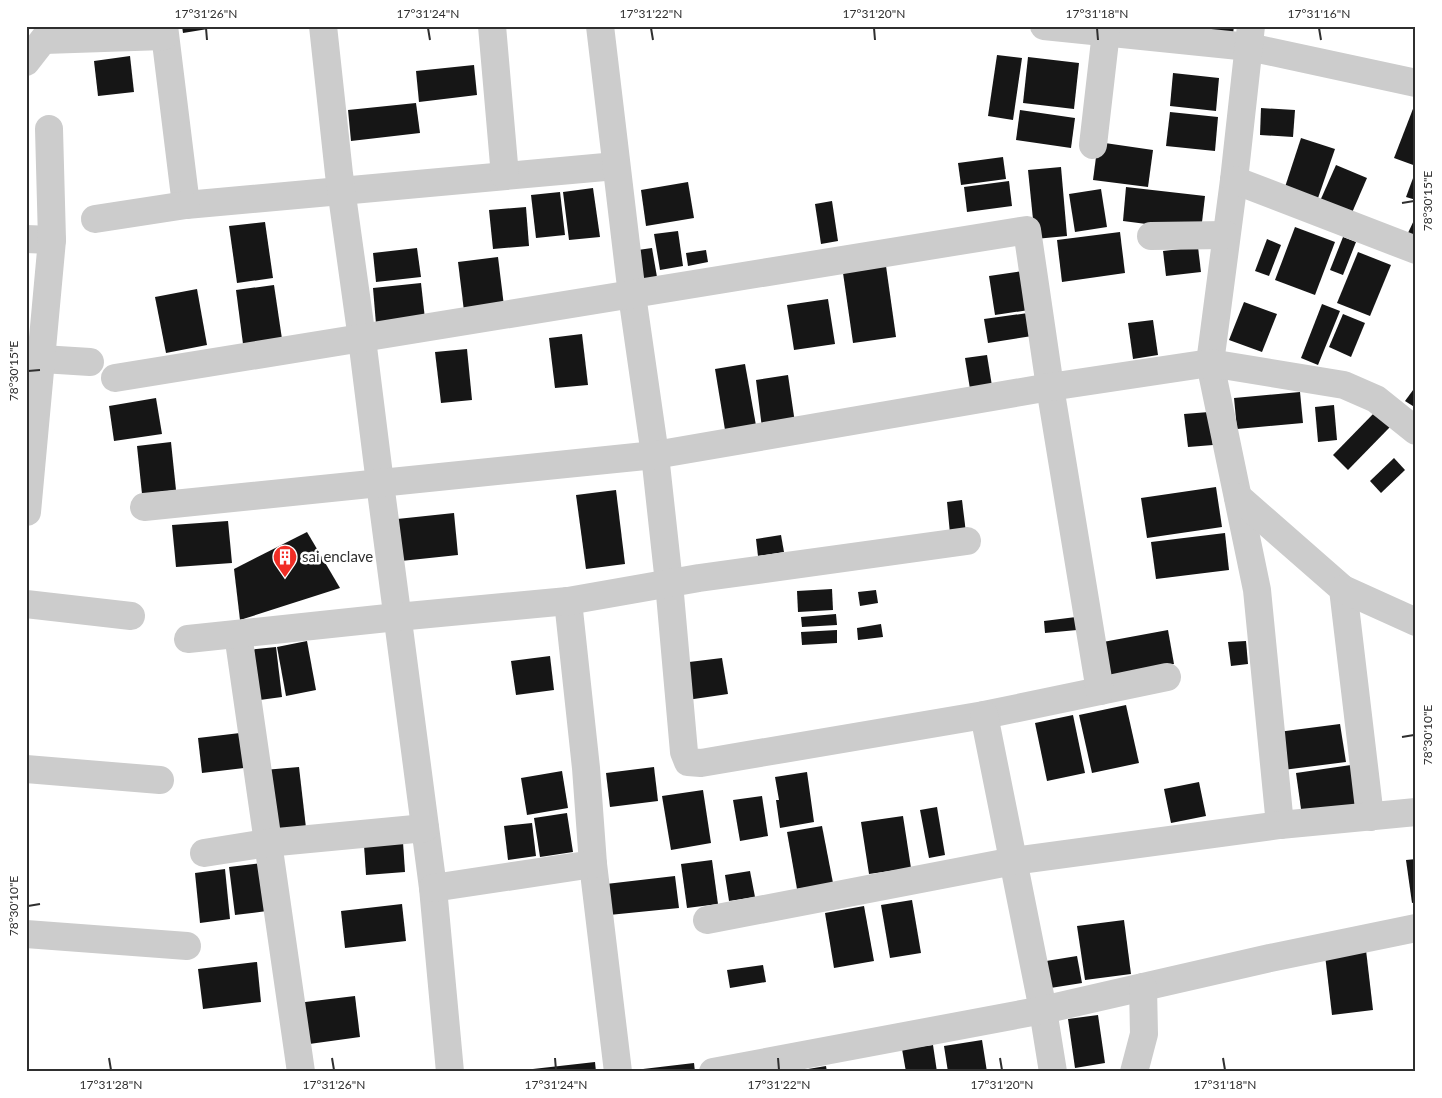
<svg xmlns="http://www.w3.org/2000/svg" width="1442" height="1098" viewBox="0 0 1442 1098" font-family="Lato,sans-serif">
	<style>
		.building { fill: #161616 }
		.lines { fill: none; stroke-linecap: round; stroke-linejoin: round }
		.minor { stroke: #ccc; stroke-width: 28 }
		.ticks { fill: none; stroke: #2f2f2f; stroke-width: 2 }
		.labels { text-anchor: middle; stroke-width: 5; stroke-linejoin: round; paint-order: stroke }
		.poi-label { font-size: 15px; fill: #2f2f2f; stroke: #fff; text-anchor: start }
		.neatline { fill: none; stroke: #2f2f2f; stroke-width: 2 }
		.ticks-label { font-size: 12px; text-anchor: middle; fill: #2f2f2f }
	</style>
	<rect width="100%" height="100%" fill="#fff"/>
	<g class="building">
		<polygon points="182,26 220,26 220,27 183,33"/>
		<polygon points="1209,26 1234,26 1232,42 1208,40"/>
		<polygon points="997,55 1022,58 1013,120 988,116"/>
		<polygon points="130,56 134,92 98,96 94,61"/>
		<polygon points="1028,57 1079,63 1074,109 1023,103"/>
		<polygon points="474,65 477,95 419,102 416,71"/>
		<polygon points="1173,73 1219,78 1216,111 1170,106"/>
		<polygon points="1416,101 1416,166 1394,158"/>
		<polygon points="416,103 420,133 351,141 348,110"/>
		<polygon points="1261,108 1295,110 1293,137 1260,135"/>
		<polygon points="1020,110 1075,118 1071,148 1016,140"/>
		<polygon points="1170,112 1218,117 1215,151 1166,146"/>
		<polygon points="1301,138 1335,149 1318,198 1285,187"/>
		<polygon points="1098,142 1153,150 1148,187 1093,180"/>
		<polygon points="1003,157 1006,179 961,185 958,163"/>
		<polygon points="1336,165 1367,178 1351,215 1320,201"/>
		<polygon points="1061,167 1067,236 1035,239 1028,170"/>
		<polygon points="1416,170 1416,200 1406,197"/>
		<polygon points="1009,181 1012,206 967,212 964,187"/>
		<polygon points="688,182 694,218 646,226 641,190"/>
		<polygon points="1126,187 1205,196 1201,231 1123,221"/>
		<polygon points="593,188 600,237 569,240 563,192"/>
		<polygon points="1101,189 1107,227 1075,232 1069,194"/>
		<polygon points="560,192 565,235 536,238 531,195"/>
		<polygon points="832,201 838,241 821,244 815,204"/>
		<polygon points="526,207 529,246 493,249 489,210"/>
		<polygon points="1416,216 1416,239 1407,235"/>
		<polygon points="265,222 273,278 237,283 229,226"/>
		<polygon points="1295,227 1335,242 1315,295 1275,280"/>
		<polygon points="678,231 683,266 660,270 654,234"/>
		<polygon points="1120,232 1125,273 1062,282 1057,240"/>
		<polygon points="1343,237 1356,242 1343,275 1330,270"/>
		<polygon points="1267,239 1281,245 1269,276 1255,271"/>
		<polygon points="1198,247 1201,272 1166,276 1163,251"/>
		<polygon points="417,248 421,277 376,282 373,253"/>
		<polygon points="652,248 657,277 635,280 631,251"/>
		<polygon points="706,250 708,262 688,266 686,253"/>
		<polygon points="1358,252 1391,265 1370,316 1337,303"/>
		<polygon points="498,257 504,306 464,311 458,262"/>
		<polygon points="886,266 896,337 853,343 843,273"/>
		<polygon points="1023,271 1029,310 995,315 989,276"/>
		<polygon points="421,283 425,319 376,324 373,288"/>
		<polygon points="274,285 282,339 243,344 236,290"/>
		<polygon points="197,289 207,345 166,353 155,297"/>
		<polygon points="828,299 835,344 794,350 787,305"/>
		<polygon points="1244,302 1277,314 1262,352 1229,340"/>
		<polygon points="1322,304 1340,311 1318,365 1301,358"/>
		<polygon points="1028,313 1032,336 988,343 984,319"/>
		<polygon points="1343,314 1365,323 1351,357 1329,347"/>
		<polygon points="1153,320 1158,355 1133,359 1128,323"/>
		<polygon points="582,334 588,385 555,388 549,338"/>
		<polygon points="467,349 472,400 441,403 435,352"/>
		<polygon points="987,355 992,386 970,389 965,358"/>
		<polygon points="745,364 757,431 726,436 715,369"/>
		<polygon points="788,375 795,423 762,428 756,380"/>
		<polygon points="1416,386 1416,408 1405,401"/>
		<polygon points="1300,392 1303,423 1237,429 1234,398"/>
		<polygon points="156,398 162,434 114,441 109,406"/>
		<polygon points="1334,405 1337,440 1318,442 1315,407"/>
		<polygon points="1209,412 1213,445 1188,447 1184,414"/>
		<polygon points="1375,412 1390,427 1348,470 1333,455"/>
		<polygon points="171,442 176,490 142,494 137,446"/>
		<polygon points="1394,458 1405,470 1381,493 1370,481"/>
		<polygon points="1216,487 1222,527 1147,538 1141,498"/>
		<polygon points="616,490 625,564 586,569 576,495"/>
		<polygon points="962,500 966,533 950,534 947,502"/>
		<polygon points="454,513 458,555 401,561 397,519"/>
		<polygon points="228,521 232,563 176,567 172,525"/>
		<polygon points="307,532 340,588 240,620 234,569"/>
		<polygon points="1225,533 1229,570 1156,579 1151,542"/>
		<polygon points="781,535 784,552 758,556 756,539"/>
		<polygon points="832,589 833,610 798,612 797,591"/>
		<polygon points="876,590 878,603 860,606 858,592"/>
		<polygon points="836,614 837,625 802,627 801,617"/>
		<polygon points="1076,617 1077,630 1045,633 1044,621"/>
		<polygon points="881,624 883,637 858,640 857,628"/>
		<polygon points="837,630 837,643 802,645 801,632"/>
		<polygon points="1168,630 1174,664 1109,676 1103,642"/>
		<polygon points="307,641 316,690 286,696 277,647"/>
		<polygon points="1246,641 1248,664 1231,666 1228,642"/>
		<polygon points="276,647 282,697 253,701 248,650"/>
		<polygon points="550,656 554,690 516,695 511,661"/>
		<polygon points="722,658 728,694 687,700 681,663"/>
		<polygon points="1126,705 1139,763 1092,773 1079,715"/>
		<polygon points="1073,715 1085,773 1047,781 1035,723"/>
		<polygon points="1340,724 1346,762 1283,770 1278,732"/>
		<polygon points="240,733 244,768 202,773 198,738"/>
		<polygon points="1351,765 1357,808 1302,816 1296,773"/>
		<polygon points="299,767 306,828 270,831 264,770"/>
		<polygon points="654,767 658,801 610,807 606,773"/>
		<polygon points="562,771 568,808 527,815 521,778"/>
		<polygon points="807,772 814,822 780,828 776,800 779,800 775,777"/>
		<polygon points="1199,782 1206,816 1171,823 1164,789"/>
		<polygon points="703,790 711,843 671,850 662,796"/>
		<polygon points="762,796 768,836 740,841 733,800"/>
		<polygon points="937,807 945,855 929,858 920,810"/>
		<polygon points="567,813 573,852 540,857 534,818"/>
		<polygon points="903,816 911,868 869,874 861,822"/>
		<polygon points="532,823 536,856 508,860 504,826"/>
		<polygon points="822,826 833,883 797,889 787,832"/>
		<polygon points="403,842 405,872 366,875 364,845"/>
		<polygon points="1416,859 1416,902 1412,903 1406,860"/>
		<polygon points="712,860 718,904 687,908 681,864"/>
		<polygon points="262,863 267,911 235,915 229,867"/>
		<polygon points="225,869 230,919 200,923 195,873"/>
		<polygon points="750,871 755,897 729,901 725,875"/>
		<polygon points="675,876 679,908 609,915 606,884"/>
		<polygon points="912,900 921,953 890,958 881,905"/>
		<polygon points="402,904 406,941 345,948 341,911"/>
		<polygon points="864,906 874,961 834,968 825,913"/>
		<polygon points="1124,920 1131,974 1085,980 1077,926"/>
		<polygon points="1366,950 1373,1010 1332,1015 1325,955"/>
		<polygon points="1077,956 1082,983 1044,989 1040,962"/>
		<polygon points="257,962 261,1002 203,1009 198,969"/>
		<polygon points="763,965 766,982 730,988 727,970"/>
		<polygon points="355,996 360,1037 302,1045 297,1003"/>
		<polygon points="1098,1015 1105,1063 1075,1068 1068,1019"/>
		<polygon points="982,1040 987,1072 948,1072 944,1046"/>
		<polygon points="933,1045 937,1072 906,1072 902,1049"/>
		<polygon points="595,1062 596,1072 524,1072 524,1070"/>
		<polygon points="694,1063 695,1072 644,1072 643,1069"/>
		<polygon points="826,1066 827,1072 796,1072 796,1071"/>
	</g>
	<g class="lines">
		<g class="minor">
			<polyline points="164,26 186,205 616,166"/>
			<polyline points="323,26 339,174 362,339 380,483 433,888 450,1072"/>
			<polyline points="492,26 505,176"/>
			<polyline points="600,26 632,295 655,455 669,583 684,752 688,762 701,763 984,715 1167,677"/>
			<polyline points="1044,26 1249,47 1416,83"/>
			<polyline points="1251,26 1234,180 1210,363 1257,590 1280,825"/>
			<polyline points="44,40 164,36"/>
			<polyline points="26,62 54,26"/>
			<polyline points="1093,145 1106,32"/>
			<polyline points="1234,180 1416,250"/>
			<polyline points="95,219 186,205"/>
			<polyline points="1151,236 1226,235"/>
			<polyline points="26,239 52,240"/>
			<polyline points="26,358 90,362"/>
			<polyline points="115,378 1027,230 1050,387 1100,691"/>
			<polyline points="1238,497 1343,589 1370,817"/>
			<polyline points="144,507 655,455 1050,387 1210,363 1344,385 1376,399 1416,431"/>
			<polyline points="27,512 52,240 49,129"/>
			<polyline points="1343,589 1416,622"/>
			<polyline points="568,601 586,768 593,864 618,1072"/>
			<polyline points="26,604 131,616"/>
			<polyline points="238,634 301,1072"/>
			<polyline points="188,639 397,617 568,601 699,578 967,541"/>
			<polyline points="984,715 1043,1010 1053,1072"/>
			<polyline points="26,769 160,780"/>
			<polyline points="204,853 267,843 425,828"/>
			<polyline points="433,888 593,864"/>
			<polyline points="707,920 1014,861 1280,825 1416,812"/>
			<polyline points="26,934 187,946"/>
			<polyline points="713,1072 1043,1010 1270,958 1416,928"/>
			<polyline points="1134,1072 1144,1034 1143,987"/>
		</g>
	</g>
	<path class="ticks" d="M206 28 207 40M428 28 430 40M651 28 653 40M874 28 875 40M1097 28 1098 40M1319 28 1321 40M1402 203 1414 201M28 371 40 370M1402 737 1414 735M28 906 40 904M109 1058 111 1070M332 1058 334 1070M555 1058 556 1070M778 1058 779 1070M1000 1058 1002 1070M1223 1058 1225 1070"/>
	<defs>
		<symbol id="building-pin" viewBox="-11 -11 22 30"><path d="M0 17L-7.5 6A9.5 9.5 0 1 1 7.5 6Z" fill="#f12d25" stroke="#fff"/><path d="M-4-6H4V6H1V3H-1V6H-4ZM-2.5-4.3h1.7v1.8h-1.7ZM.8-4.3h1.7v1.8H.8ZM-2.5-1h1.7V.8h-1.7ZM.8-1h1.7V.8H.8Z" fill="#fff"/></symbol>
	</defs>
	<g fill-rule="evenodd">
		<use href="#building-pin" x="271" y="543" width="28" height="38"/>
	</g>
	<g class="labels">
		<g class="poi-label">
			<text x="302" y="562">sai enclave</text>
		</g>
	</g>
	<rect width="1442" height="1098" fill="none" stroke="#ffffff" stroke-width="55"/>
	<rect x="28" y="28" width="1386" height="1042" class="neatline"/>
	<g class="ticks-label">
		<text x="206" y="18">17°31'26"N</text>
		<text x="428" y="18">17°31'24"N</text>
		<text x="651" y="18">17°31'22"N</text>
		<text x="874" y="18">17°31'20"N</text>
		<text x="1097" y="18">17°31'18"N</text>
		<text x="1319" y="18">17°31'16"N</text>
		<text transform="translate(1428 201) rotate(-90)" y="4">78°30'15"E</text>
		<text transform="translate(14 371) rotate(-90)" y="4">78°30'15"E</text>
		<text transform="translate(1428 735) rotate(-90)" y="4">78°30'10"E</text>
		<text transform="translate(14 906) rotate(-90)" y="4">78°30'10"E</text>
		<text x="111" y="1089">17°31'28"N</text>
		<text x="334" y="1089">17°31'26"N</text>
		<text x="556" y="1089">17°31'24"N</text>
		<text x="779" y="1089">17°31'22"N</text>
		<text x="1002" y="1089">17°31'20"N</text>
		<text x="1225" y="1089">17°31'18"N</text>
	</g>
</svg>
